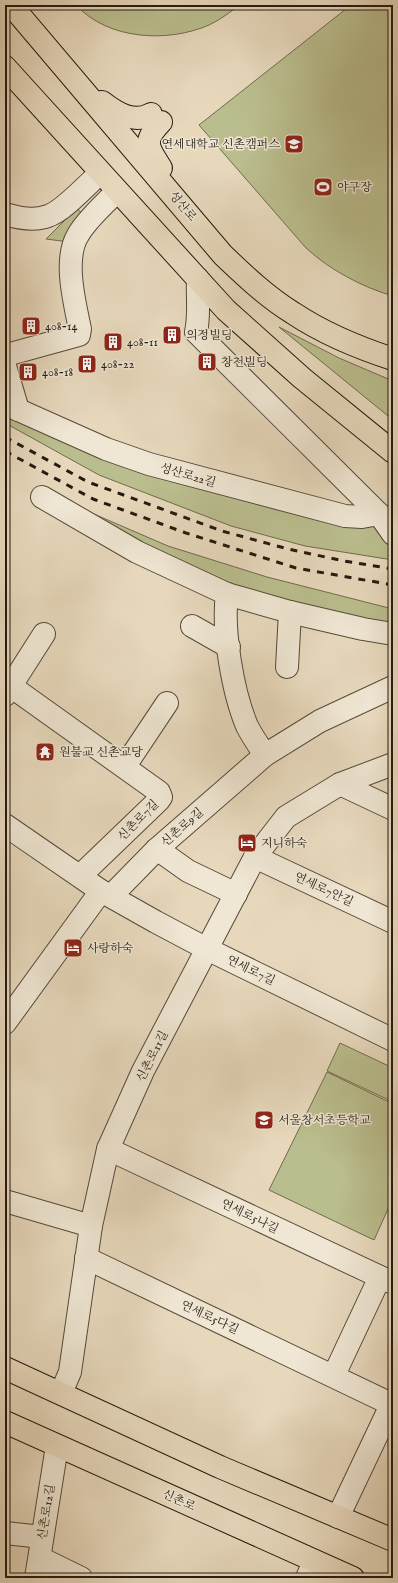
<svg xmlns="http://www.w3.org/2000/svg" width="398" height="1583" viewBox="0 0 398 1583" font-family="'IM FELL English','Noto Serif KR',serif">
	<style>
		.green { fill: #babd8d; stroke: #6f6c4e }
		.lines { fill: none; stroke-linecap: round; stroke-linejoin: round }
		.minor-casing { stroke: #554a3b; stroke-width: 24 }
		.major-casing { stroke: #241a10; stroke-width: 24 }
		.minor { stroke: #efe6d3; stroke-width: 22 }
		.major { stroke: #e7d8bc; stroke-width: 22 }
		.rail { stroke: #241a10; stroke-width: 3; stroke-dasharray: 7 7; stroke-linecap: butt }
		.labels { text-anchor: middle; stroke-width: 3; stroke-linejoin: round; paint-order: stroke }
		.poi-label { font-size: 12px; fill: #241a10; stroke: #efe6d3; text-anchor: start }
		.street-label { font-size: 12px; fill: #241a10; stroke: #efe6d3 }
	</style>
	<rect width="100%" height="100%" fill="#e7d8bc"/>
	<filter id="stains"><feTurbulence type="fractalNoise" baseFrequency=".005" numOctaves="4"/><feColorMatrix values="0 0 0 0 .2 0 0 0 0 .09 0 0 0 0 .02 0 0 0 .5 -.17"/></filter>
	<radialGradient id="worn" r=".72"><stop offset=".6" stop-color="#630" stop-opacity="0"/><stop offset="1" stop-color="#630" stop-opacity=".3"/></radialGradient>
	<g class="green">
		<path d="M76 5H240C230 12 220 20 209 25 168 43 108 40 76 5Z"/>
		<path d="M351 5H393V296C362 287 330 270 306 248L199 125Z"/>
		<polygon points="77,208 86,218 69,242 46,239"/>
		<polygon points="279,327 339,358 393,381 393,420"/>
		<path d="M5 414 378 520C388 532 393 543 393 560L305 546 231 526 99 475 5 423Z"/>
		<polygon points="80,508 168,546 267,577 393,609 393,630 364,625 179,568"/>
		<polygon points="340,1043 393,1068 393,1102 327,1071"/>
		<polygon points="327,1072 393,1104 393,1198 374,1240 269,1190"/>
	</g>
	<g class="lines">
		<defs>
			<g id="minor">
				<path d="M5 214C18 218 35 221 48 216 62 212 88 184 100 173"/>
				<path d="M198 279C197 297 200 314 196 332L379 514 393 534"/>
				<path d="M5 360 10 354 79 335 80 329C75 304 63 259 78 235 87 219 104 205 117 191"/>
				<polyline points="5,366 18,410"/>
				<polyline points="5,404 106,449 149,464 345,516 362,517 379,514"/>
				<polyline points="42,497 137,552 227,594 290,612 363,629 393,634"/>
				<path d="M227 594C222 630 233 693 247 726 252 736 259 746 265 755"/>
				<polyline points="192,626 229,647"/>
				<polyline points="287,667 290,612"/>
				<polyline points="5,682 159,792 161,797 159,800 80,876"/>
				<polyline points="5,695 44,634"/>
				<polyline points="125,766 167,703"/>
				<polyline points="340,784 393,809"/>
				<polyline points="5,825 101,891 156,922 207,949 393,1040"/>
				<polyline points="157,849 188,871 236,894"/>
				<polyline points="255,857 393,922"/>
				<polyline points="111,896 157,849 265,755 320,721 393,687"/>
				<polyline points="5,1023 101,891"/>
				<polyline points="108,1149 393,1283"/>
				<polyline points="5,1201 91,1226"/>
				<polyline points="86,1258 393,1405"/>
				<polyline points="334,1375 380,1277"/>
				<polyline points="61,1393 70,1372 91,1226 108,1149 143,1071 255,857 286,817 340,784 393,764"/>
				<polyline points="338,1517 393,1401"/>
				<polyline points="5,1533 42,1537"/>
				<polyline points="40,1558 81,1578"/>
				<polyline points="36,1578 57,1446"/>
				<polyline points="307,1578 314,1561"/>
			</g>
			<g id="major">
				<path d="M11 5 223 255C245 276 267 297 293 313 323 333 359 348 393 359"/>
				<polyline points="5,67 226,310 302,378 393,452"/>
				<path d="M102 102C116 113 134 124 151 114"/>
				<path d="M161 122C142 142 148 147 161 168"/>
				<polyline points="5,1368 220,1467 393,1540"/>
				<polyline points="5,1422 353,1578"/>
			</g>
		</defs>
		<use href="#minor" class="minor-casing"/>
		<use href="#major" class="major-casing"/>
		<use href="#minor" class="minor"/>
		<use href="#major" class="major"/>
		<g class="rail">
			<polyline points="5,437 88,482 222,531 288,549 344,561 393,569"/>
			<polyline points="5,451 93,499 186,533 296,568 393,585"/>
		</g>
	</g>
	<defs>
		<symbol id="university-square" viewBox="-11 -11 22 22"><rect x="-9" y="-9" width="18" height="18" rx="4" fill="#8f2418" stroke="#efe6d3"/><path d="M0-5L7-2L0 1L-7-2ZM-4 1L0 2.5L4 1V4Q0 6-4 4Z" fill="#fff"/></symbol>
		<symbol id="stadium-square" viewBox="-11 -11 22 22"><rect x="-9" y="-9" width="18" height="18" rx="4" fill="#8f2418" stroke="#efe6d3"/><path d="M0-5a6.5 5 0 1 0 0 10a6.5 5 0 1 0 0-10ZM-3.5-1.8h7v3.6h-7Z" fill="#fff"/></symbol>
		<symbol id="building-square" viewBox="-11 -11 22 22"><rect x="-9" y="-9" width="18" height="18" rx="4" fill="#8f2418" stroke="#efe6d3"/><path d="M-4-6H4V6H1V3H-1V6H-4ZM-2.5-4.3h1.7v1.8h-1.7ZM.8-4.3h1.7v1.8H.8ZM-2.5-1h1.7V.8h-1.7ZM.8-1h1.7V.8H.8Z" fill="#fff"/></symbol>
		<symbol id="temple-square" viewBox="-11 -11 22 22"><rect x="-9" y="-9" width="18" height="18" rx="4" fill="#8f2418" stroke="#efe6d3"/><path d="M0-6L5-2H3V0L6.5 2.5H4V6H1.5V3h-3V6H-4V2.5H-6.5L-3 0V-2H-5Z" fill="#fff"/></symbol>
		<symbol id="hotel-square" viewBox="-11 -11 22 22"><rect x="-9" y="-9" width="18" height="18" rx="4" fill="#8f2418" stroke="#efe6d3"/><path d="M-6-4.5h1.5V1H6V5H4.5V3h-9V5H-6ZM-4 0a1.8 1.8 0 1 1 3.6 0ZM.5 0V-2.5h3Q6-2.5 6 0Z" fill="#fff"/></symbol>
		<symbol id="school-square" viewBox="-11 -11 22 22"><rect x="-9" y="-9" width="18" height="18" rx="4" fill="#8f2418" stroke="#efe6d3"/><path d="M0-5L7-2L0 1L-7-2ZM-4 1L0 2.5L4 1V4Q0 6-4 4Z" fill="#fff"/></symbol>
	</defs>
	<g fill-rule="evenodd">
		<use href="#university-square" x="283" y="133" width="22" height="22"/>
		<use href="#stadium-square" x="312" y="176" width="22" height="22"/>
		<use href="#building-square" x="20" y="315" width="22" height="22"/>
		<use href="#building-square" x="161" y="324" width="22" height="22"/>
		<use href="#building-square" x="102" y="331" width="22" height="22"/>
		<use href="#building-square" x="196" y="351" width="22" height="22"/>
		<use href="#building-square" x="76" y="353" width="22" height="22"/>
		<use href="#building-square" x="17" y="361" width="22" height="22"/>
		<use href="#temple-square" x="34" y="741" width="22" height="22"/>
		<use href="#hotel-square" x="236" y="832" width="22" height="22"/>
		<use href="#hotel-square" x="62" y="937" width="22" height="22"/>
		<use href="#school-square" x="253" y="1109" width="22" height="22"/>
	</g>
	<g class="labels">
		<g class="poi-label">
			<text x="280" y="148" text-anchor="end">연세대학교 신촌캠퍼스</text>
			<text x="337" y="191">야구장</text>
			<text x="45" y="330">408-14</text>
			<text x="186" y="339">의정빌딩</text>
			<text x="127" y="346">408-11</text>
			<text x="221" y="366">창천빌딩</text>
			<text x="101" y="368">408-22</text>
			<text x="42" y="376">408-18</text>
			<text x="59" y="756">원불교 신촌교당</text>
			<text x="261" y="847">지니하숙</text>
			<text x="87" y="952">사랑하숙</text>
			<text x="278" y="1124">서울창서초등학교</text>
		</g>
		<g class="street-label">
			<text transform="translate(183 206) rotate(50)" y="4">성산로</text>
			<text transform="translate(188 475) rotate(16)" y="4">성산로22길</text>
			<text transform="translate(138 820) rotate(-45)" y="4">신촌로7길</text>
			<text transform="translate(182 827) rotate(-41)" y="4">신촌로9길</text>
			<text transform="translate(324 889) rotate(25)" y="4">연세로7안길</text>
			<text transform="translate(251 970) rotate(26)" y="4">연세로7길</text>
			<text transform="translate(152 1056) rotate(-63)" y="4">신촌로11길</text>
			<text transform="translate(250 1216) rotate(26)" y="4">연세로5나길</text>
			<text transform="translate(210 1317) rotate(25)" y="4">연세로5다길</text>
			<text transform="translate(179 1500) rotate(24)" y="4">신촌로</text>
			<text transform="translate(46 1512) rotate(-81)" y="4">신촌로12길</text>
		</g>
	</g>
	<rect width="398" height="1583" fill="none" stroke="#e7d8bc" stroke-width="20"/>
	<rect x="6" y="6" width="386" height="1571" fill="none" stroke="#241a10" stroke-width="2"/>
	<rect x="10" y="10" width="378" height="1563" fill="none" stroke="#241a10"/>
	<rect width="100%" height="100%" filter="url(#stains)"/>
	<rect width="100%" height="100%" fill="url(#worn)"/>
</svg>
